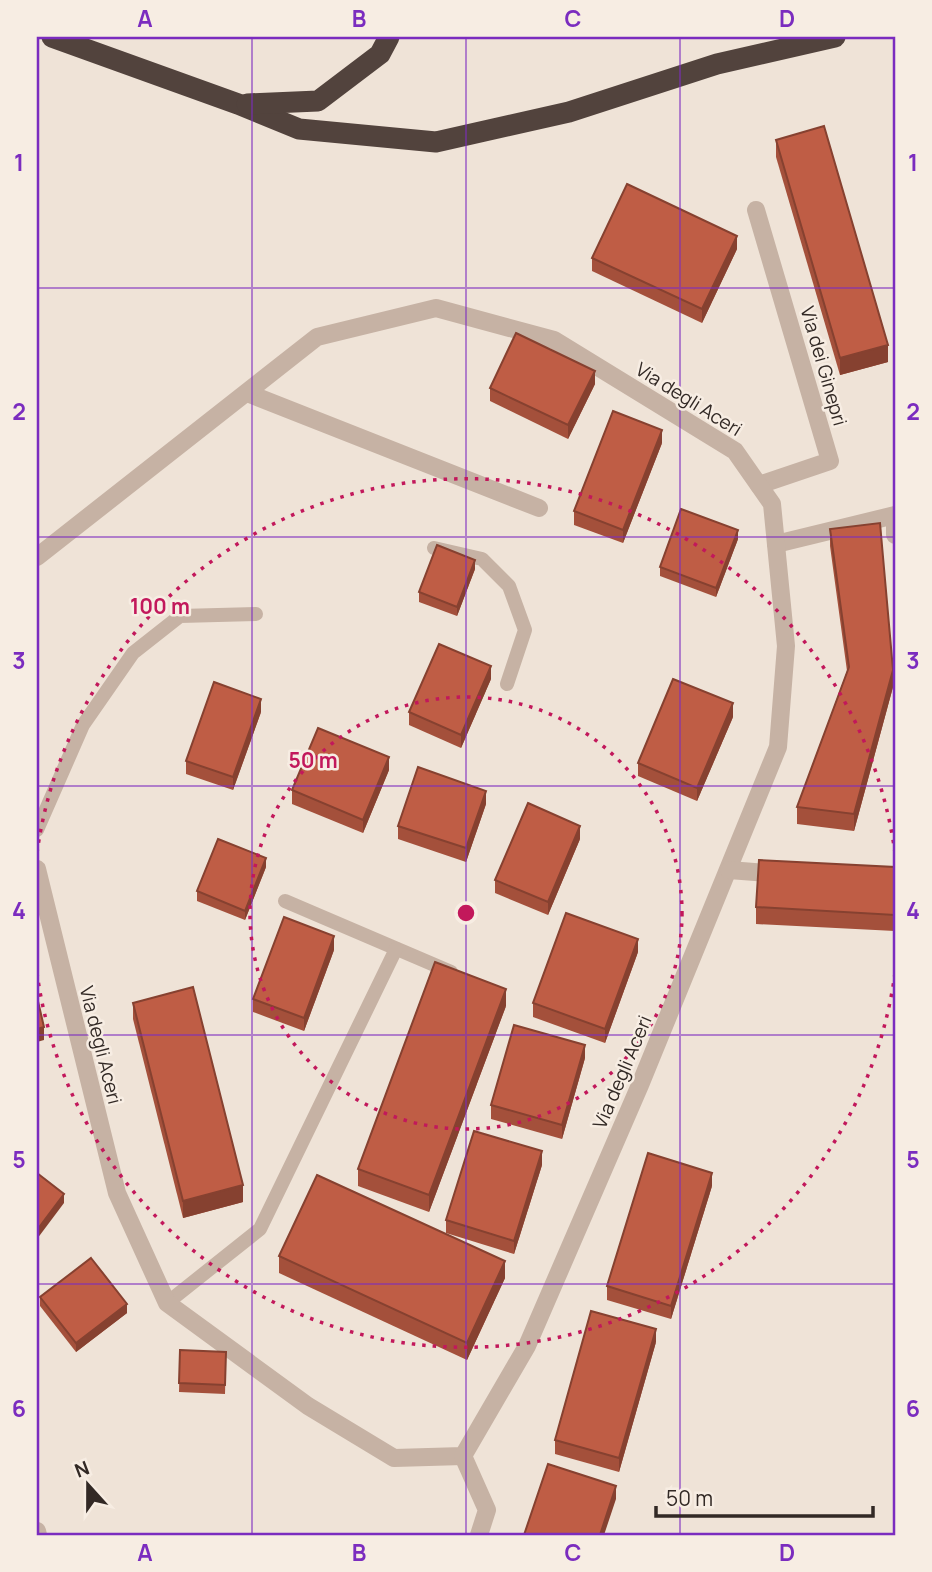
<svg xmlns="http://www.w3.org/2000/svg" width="932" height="1572" viewBox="0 0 932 1572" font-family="Manrope,sans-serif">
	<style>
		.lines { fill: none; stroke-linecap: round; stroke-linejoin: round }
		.lane { stroke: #c6b2a4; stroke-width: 14 }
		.street { stroke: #c6b2a4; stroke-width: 18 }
		.highway { stroke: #52433d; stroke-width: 21 }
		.wall { fill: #a4503b }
		.shaded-wall { fill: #864130 }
		.building { fill: #bf5d45; stroke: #864130; stroke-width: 2 }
		.grid { fill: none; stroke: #7b2cbf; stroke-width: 2; stroke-opacity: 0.55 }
		.ring { fill: none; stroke: #c2185b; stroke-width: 3.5; stroke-dasharray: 3.5 7 }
		.labels { text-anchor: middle; stroke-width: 5; stroke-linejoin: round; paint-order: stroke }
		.street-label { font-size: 19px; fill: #322925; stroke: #f7ede3 }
		.centre { fill: #c2185b; stroke: #f7ede3; stroke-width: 3.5 }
		.ring-label { font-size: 21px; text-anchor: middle; font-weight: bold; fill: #c2185b; stroke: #f7ede3; stroke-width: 5; stroke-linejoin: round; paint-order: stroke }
		.neatline { fill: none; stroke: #7b2cbf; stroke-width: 2.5 }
		.grid-label { font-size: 23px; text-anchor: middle; font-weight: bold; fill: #7b2cbf }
	</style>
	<rect width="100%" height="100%" fill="#efe3d7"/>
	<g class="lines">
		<g class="lane">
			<polyline points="434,548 482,559 509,586 525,630 507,684"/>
			<polyline points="37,830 83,725 133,653 180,616 256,614"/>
			<polyline points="285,901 451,972"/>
			<polyline points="167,1303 260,1229 396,949"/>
		</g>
		<g class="street">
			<polyline points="756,210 830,461 759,485"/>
			<polyline points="247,393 539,508"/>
			<polyline points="776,544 895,515 895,535"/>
			<polyline points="37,557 317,337 436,308 554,340 735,451 772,504 786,646 778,747 640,1085 527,1346 463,1456 394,1458 308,1406 167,1303 117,1193 37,869"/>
			<polyline points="729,870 781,874"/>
			<polyline points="463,1456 487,1510 479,1535"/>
			<polyline points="37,1531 38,1535"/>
		</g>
		<g class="highway">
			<polyline points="52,37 238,104 299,129 436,142 569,112 717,64 835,37"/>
			<polyline points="247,104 318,101 380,54 389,37"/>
		</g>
	</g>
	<g class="wall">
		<polygon points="776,140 888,362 840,375 776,157"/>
		<polygon points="737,249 702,323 592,271 592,258"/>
		<polygon points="595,384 568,439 490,401 490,388"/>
		<polygon points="662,443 623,543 574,525 574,511"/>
		<polygon points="830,529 893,687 854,831 797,824 797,807 847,671 830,546"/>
		<polygon points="738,539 716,597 660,576 660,567"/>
		<polygon points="475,569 457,616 419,602 419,592"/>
		<polygon points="491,679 461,748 409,725 409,712"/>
		<polygon points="261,712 233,790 186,774 186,761"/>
		<polygon points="733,717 697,801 638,776 638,763"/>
		<polygon points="389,770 363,833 292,804 292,790"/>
		<polygon points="486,804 466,862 398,839 398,826"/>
		<polygon points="580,839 548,915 495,893 495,880"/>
		<polygon points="266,867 245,920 197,901 197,891"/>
		<polygon points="895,867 895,931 756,924 756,907"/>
		<polygon points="334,950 304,1031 253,1012 253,999"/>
		<polygon points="638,952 605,1043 533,1017 533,1003"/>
		<polygon points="133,1003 243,1202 183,1218 133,1019"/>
		<polygon points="506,1006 429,1212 358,1186 358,1169"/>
		<polygon points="585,1058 562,1139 491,1119 491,1105"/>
		<polygon points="542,1165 514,1254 446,1233 446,1220"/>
		<polygon points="712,1186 671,1319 607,1300 607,1286"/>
		<polygon points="279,1256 505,1278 467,1360 279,1273"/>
		<polygon points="40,1297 127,1313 76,1352 40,1306"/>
		<polygon points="656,1342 619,1472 555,1454 555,1440"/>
		<polygon points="180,1350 226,1352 225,1394 179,1392"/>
	</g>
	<g class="shaded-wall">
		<polygon points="737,236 737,249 702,323 702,309"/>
		<polygon points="888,345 888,362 840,375 840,358"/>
		<polygon points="595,371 595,384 568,439 568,425"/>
		<polygon points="662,430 662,443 623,543 623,530"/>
		<polygon points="738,530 738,539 716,597 716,588"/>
		<polygon points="475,560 475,569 457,616 457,607"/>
		<polygon points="491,666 491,679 461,748 461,735"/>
		<polygon points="893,670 893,687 854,831 854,814"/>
		<polygon points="261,699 261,712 233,790 233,777"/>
		<polygon points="733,703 733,717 697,801 697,788"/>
		<polygon points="389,757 389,770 363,833 363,820"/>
		<polygon points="486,791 486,804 466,862 466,848"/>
		<polygon points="580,826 580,839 548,915 548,902"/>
		<polygon points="266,858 266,867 245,920 245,911"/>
		<polygon points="334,936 334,950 304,1031 304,1018"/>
		<polygon points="638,939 638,952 605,1043 605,1029"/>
		<polygon points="506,989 506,1006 429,1212 429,1195"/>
		<polygon points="44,1027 44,1040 37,1042 37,1029"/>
		<polygon points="585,1045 585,1058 562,1139 562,1125"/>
		<polygon points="542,1151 542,1165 514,1254 514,1241"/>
		<polygon points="712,1173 712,1186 671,1319 671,1306"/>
		<polygon points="243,1185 243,1202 183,1218 183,1201"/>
		<polygon points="64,1194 64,1203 37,1239 37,1230"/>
		<polygon points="505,1261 505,1278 467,1360 467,1343"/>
		<polygon points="127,1304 127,1313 76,1352 76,1343"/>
		<polygon points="656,1329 656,1342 619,1472 619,1458"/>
		<polygon points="616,1486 616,1499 604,1535 600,1535"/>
	</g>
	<g class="building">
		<polygon points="824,126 888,345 840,358 776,140"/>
		<polygon points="627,184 737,236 702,309 592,258"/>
		<polygon points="516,333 595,371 568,425 490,388"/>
		<polygon points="613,411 662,430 623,530 574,511"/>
		<polygon points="681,509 738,530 716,588 660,567"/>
		<polygon points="880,523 893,670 854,814 797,807 849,667 830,529"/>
		<polygon points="437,545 475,560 457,607 419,592"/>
		<polygon points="439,644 491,666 461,735 409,712"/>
		<polygon points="673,679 733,703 697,788 638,763"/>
		<polygon points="214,682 261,699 233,777 186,761"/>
		<polygon points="318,728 389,757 363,820 292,790"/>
		<polygon points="418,767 486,791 466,848 398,826"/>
		<polygon points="528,803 580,826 548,902 495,880"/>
		<polygon points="218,839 266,858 245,911 197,891"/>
		<polygon points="759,860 895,867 895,915 756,907"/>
		<polygon points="566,913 638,939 605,1029 533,1003"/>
		<polygon points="284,917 334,936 304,1018 253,999"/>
		<polygon points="435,962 506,989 429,1195 358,1169"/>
		<polygon points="193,987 243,1185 183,1201 133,1003"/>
		<polygon points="37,997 44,1027 37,1029"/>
		<polygon points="514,1025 585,1045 562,1125 491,1105"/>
		<polygon points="474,1131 542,1151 514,1241 446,1220"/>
		<polygon points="648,1153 712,1173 671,1306 607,1286"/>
		<polygon points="37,1173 64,1194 37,1230"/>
		<polygon points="317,1175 505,1261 467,1343 279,1256"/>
		<polygon points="91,1258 127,1304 76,1343 40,1297"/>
		<polygon points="591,1311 656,1329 619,1458 555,1440"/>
		<polygon points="180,1350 226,1352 225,1385 179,1383"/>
		<polygon points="548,1464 616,1486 600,1535 524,1535"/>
	</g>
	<path class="grid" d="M252 37V1535M466 37V1535M680 37V1535M37 288H895M37 537H895M37 786H895M37 1035H895M37 1284H895"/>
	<g class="ring">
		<circle cx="466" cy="913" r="216"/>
		<path d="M895 973A433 433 0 0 1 37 973M37 853A433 433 0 0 1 895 853"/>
	</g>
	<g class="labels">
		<g class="street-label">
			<text transform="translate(824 366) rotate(74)" y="7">Via dei Ginepri</text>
			<text transform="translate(689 399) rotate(32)" y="7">Via degli Aceri</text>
			<text transform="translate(101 1045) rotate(76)" y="7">Via degli Aceri</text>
			<text transform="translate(622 1072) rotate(-67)" y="7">Via degli Aceri</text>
		</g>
	</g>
	<circle cx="466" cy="913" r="10" class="centre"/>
	<g class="ring-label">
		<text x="160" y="614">100 m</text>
		<text x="313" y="768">50 m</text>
	</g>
	<rect width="932" height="1572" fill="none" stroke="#f7ede3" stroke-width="77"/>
	<g transform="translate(88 1485) rotate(339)" stroke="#f7ede3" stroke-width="5" paint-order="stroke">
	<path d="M0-5L12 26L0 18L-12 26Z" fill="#322925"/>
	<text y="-10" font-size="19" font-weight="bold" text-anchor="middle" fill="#322925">N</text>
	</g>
	<path d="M656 1506v10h217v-10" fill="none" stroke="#322925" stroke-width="3.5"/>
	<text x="666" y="1506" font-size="21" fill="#322925" stroke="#f7ede3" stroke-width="5" paint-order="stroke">50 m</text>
	<rect x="38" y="38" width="856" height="1496" class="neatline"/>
	<g class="grid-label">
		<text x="145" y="27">A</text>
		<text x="359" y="27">B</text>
		<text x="573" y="27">C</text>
		<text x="787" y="27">D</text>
		<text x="19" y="171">1</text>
		<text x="913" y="171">1</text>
		<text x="19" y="420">2</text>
		<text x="913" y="420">2</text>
		<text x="19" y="669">3</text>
		<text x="913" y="669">3</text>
		<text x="19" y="919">4</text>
		<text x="913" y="919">4</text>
		<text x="19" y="1168">5</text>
		<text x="913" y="1168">5</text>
		<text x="19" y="1417">6</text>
		<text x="913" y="1417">6</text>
		<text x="145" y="1561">A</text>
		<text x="359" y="1561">B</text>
		<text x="573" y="1561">C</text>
		<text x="787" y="1561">D</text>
	</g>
</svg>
